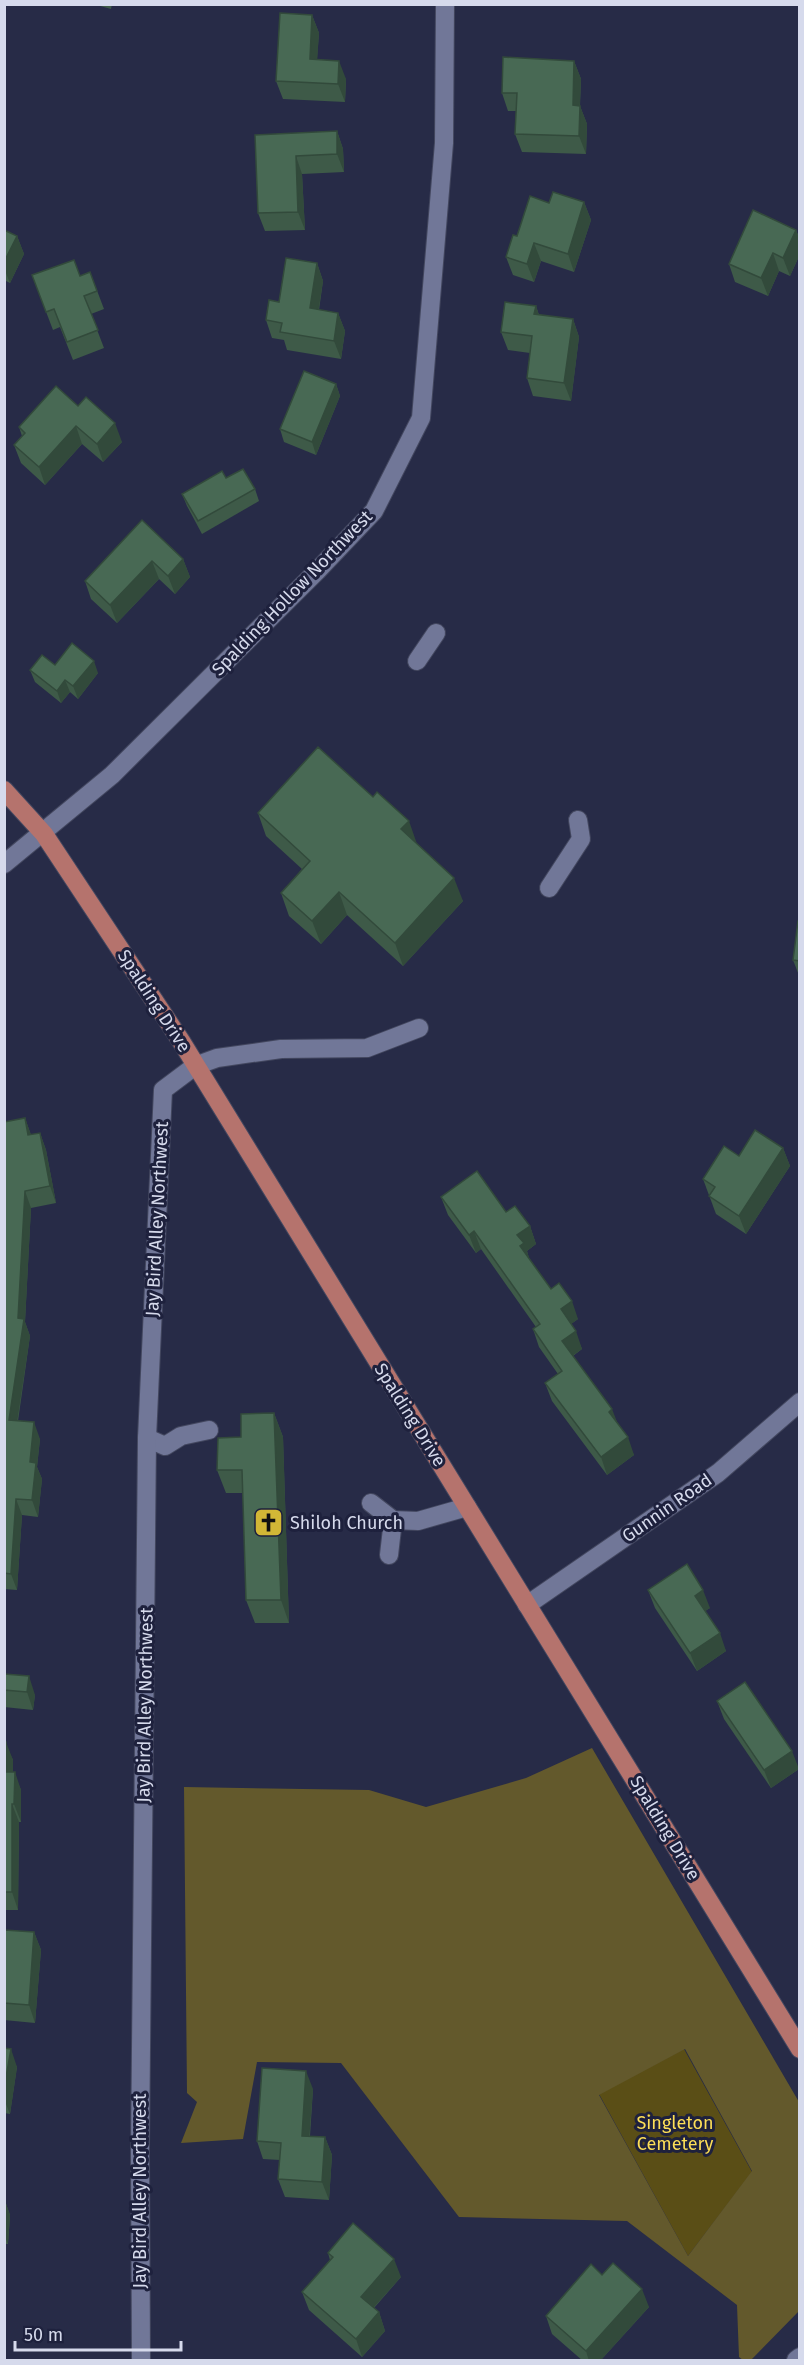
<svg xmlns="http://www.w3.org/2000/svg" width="804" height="2365" viewBox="0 0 804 2365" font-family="'Fira Sans',sans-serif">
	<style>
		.green { fill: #5a4e16 }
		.forest { fill: #63592c; fill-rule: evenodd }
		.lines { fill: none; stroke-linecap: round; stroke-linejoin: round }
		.minor-casing { stroke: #43475f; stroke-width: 20 }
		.major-casing { stroke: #43475f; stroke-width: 20 }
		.minor { stroke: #717798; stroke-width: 18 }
		.major { stroke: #b5736d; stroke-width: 18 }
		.wall { fill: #3e5a48 }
		.shaded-wall { fill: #324a3b }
		.building { fill: #486954; stroke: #324a3b; stroke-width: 1.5 }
		.labels { text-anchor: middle; stroke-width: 6; stroke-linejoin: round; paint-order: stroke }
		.street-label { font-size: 18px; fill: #d6daec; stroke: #1e213d }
		.poi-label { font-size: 18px; fill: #d6daec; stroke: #1e213d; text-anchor: start }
		.park-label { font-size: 18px; fill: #fcde57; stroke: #1e213d }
	</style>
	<rect width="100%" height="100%" fill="#272b47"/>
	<polygon class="green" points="684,2049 752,2172 688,2256 599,2094"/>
	<path class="forest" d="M592 1748 799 2102V2311L751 2360H743L739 2357 737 2305 627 2221 459 2217 341 2063 257 2062 243 2139 181 2143 197 2102 187 2093 184 1787 369 1790 426 1807 526 1778ZM685 2049 752 2171 688 2256 599 2095Z"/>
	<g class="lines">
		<defs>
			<g id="minor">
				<polyline points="417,661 436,633"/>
				<polyline points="4,864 112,775 317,571 374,511 421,418 444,143 445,4"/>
				<polyline points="549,888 581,839 578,820"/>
				<polyline points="147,1438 165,1446 181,1436 209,1430"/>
				<polyline points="371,1503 393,1520 418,1521 467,1507"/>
				<polyline points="389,1555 393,1520"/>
				<polyline points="527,1605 718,1473 800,1402"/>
				<polyline points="141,2360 140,2150 147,1438 163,1090 195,1066 217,1058 281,1049 367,1048 419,1028"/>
				<polyline points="796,2360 800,2357"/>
			</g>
			<polyline id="major" points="4,790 44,834 181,1041 800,2049"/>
		</defs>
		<use href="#minor" class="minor-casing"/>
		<use href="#major" class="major-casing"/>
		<use href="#minor" class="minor"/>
		<use href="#major" class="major"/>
	</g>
	<g class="wall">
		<polygon points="93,4 112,4 111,9"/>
		<polygon points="312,15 319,33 317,59 346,79 345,102 283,99 276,81"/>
		<polygon points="574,61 581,79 580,106 587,124 586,154 522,152 515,134 516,111 508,111 502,93"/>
		<polygon points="337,131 343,149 344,172 302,174 305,230 265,231 258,213 255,135"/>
		<polygon points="584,202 591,220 574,272 541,261 534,282 513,275 506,257 517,236 549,203"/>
		<polygon points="4,230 17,236 24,254 10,283 4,280"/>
		<polygon points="796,230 800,240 800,254 790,276 779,271 768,296 735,282 729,264"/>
		<polygon points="317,263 323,281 319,310 338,313 345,331 341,359 287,350 284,340 272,338 266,320 279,302"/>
		<polygon points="90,272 104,309 91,314 104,348 73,360 60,327 53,330 32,275 80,276"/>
		<polygon points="536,306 539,315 573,319 579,337 571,401 533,396 527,378 530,353 508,350 501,332"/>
		<polygon points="336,384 340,396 316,455 284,442 280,429"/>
		<polygon points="78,406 122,442 103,462 82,444 45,485 21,463 14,445 22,436 19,427"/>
		<polygon points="226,478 255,489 259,501 202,534 187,506 182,494"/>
		<polygon points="142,520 183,559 190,577 175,594 159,579 117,623 91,599 85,581"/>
		<polygon points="55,665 98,673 78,699 70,692 61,703 35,682 30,670"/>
		<polygon points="258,813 417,844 463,901 403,966 347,915 321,944 289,916 281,893 302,869 266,836"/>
		<polygon points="800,921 800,978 793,960"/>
		<polygon points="25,1118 31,1135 40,1133 46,1150 56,1203 31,1208 25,1322 30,1336 18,1421 40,1439 37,1467 42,1479 38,1517 22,1515 17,1590 4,1589 4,1122"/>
		<polygon points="783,1148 790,1166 746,1234 716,1214 703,1179 739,1156"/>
		<polygon points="441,1197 506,1212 530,1226 536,1244 527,1251 529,1258 551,1289 578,1319 571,1324 582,1349 573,1356 618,1425 634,1455 607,1475 552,1401 545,1383 558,1374 539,1347 533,1329 536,1327 481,1249 476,1253 448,1215"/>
		<polygon points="274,1413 283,1437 289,1623 255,1623 246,1600 243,1493 226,1493 217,1470 241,1437"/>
		<polygon points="648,1590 710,1608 705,1611 726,1651 697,1671 655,1608"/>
		<polygon points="4,1674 35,1695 33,1710 4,1707"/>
		<polygon points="717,1701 799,1769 771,1788 724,1719"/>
		<polygon points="4,1742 13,1760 13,1772 21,1790 21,1822 19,1822 18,1910 4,1910"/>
		<polygon points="4,1930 34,1932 41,1950 35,2023 4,2020"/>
		<polygon points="4,2048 17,2067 10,2114 4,2113"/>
		<polygon points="313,2089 310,2136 325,2137 332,2155 329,2200 285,2197 278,2179 280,2160 263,2159 257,2141"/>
		<polygon points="4,2198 10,2215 8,2244 4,2244"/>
		<polygon points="328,2253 401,2277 374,2308 379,2312 385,2331 362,2357 309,2310 302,2292 330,2260"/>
		<polygon points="602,2275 649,2307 600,2361 583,2361 552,2334 546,2316"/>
	</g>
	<g class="shaded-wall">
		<polygon points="312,15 319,33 316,77 310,59"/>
		<polygon points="339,61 346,79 345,102 338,84"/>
		<polygon points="574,61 581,79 579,123 573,105"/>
		<polygon points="580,106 587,124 586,154 579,136"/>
		<polygon points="337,131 343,149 344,172 337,154"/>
		<polygon points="296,156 302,174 305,230 298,212"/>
		<polygon points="584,202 591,220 574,272 568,254"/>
		<polygon points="796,230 800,240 800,254 790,276 783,258"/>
		<polygon points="17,236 24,254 10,283 4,268 4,262"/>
		<polygon points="534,243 541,261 534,282 527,264"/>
		<polygon points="773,253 779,271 768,296 761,278"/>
		<polygon points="317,263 323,281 316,326 310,308"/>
		<polygon points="536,306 542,324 534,314"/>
		<polygon points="338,313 345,331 341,359 334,341"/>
		<polygon points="573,319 579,337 571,401 564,383"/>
		<polygon points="336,384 340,396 316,455 312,442"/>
		<polygon points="115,423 122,442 103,462 97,444"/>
		<polygon points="76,426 82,444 45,485 39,467"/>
		<polygon points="183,559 190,577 175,594 168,576"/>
		<polygon points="152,561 159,579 117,623 110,605"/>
		<polygon points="94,661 98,673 78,699 73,686"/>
		<polygon points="65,680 70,692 61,703 57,691"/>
		<polygon points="409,821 417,844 401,829"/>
		<polygon points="454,878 463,901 403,966 395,943"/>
		<polygon points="339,892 347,915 321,944 312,921"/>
		<polygon points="25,1118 31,1135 28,1135"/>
		<polygon points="40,1133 46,1150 56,1203 50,1186"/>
		<polygon points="783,1148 790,1166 746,1234 739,1216"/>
		<polygon points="25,1191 31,1208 25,1322 30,1336 15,1436 9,1420 18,1318"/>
		<polygon points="530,1226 536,1244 527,1251 530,1261 520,1246 517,1235"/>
		<polygon points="474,1231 481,1249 476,1253 469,1235"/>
		<polygon points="572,1301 578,1319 567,1327 561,1309"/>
		<polygon points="576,1331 582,1349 568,1359 562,1341"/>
		<polygon points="612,1409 619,1427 609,1412"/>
		<polygon points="274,1413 283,1437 289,1623 281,1600"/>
		<polygon points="34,1422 40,1439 37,1467 42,1479 38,1517 32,1500 30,1462"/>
		<polygon points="628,1437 634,1455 607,1475 601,1457"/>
		<polygon points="16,1499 22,1515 17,1590 11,1574"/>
		<polygon points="703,1590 710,1608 701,1614 695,1596"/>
		<polygon points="720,1633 726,1651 697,1671 690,1653"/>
		<polygon points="29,1676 35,1695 33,1710 27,1692"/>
		<polygon points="6,1742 13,1760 13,1790 6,1772"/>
		<polygon points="792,1751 799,1769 771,1788 764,1770"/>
		<polygon points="15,1772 21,1790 21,1822 14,1804"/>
		<polygon points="12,1804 19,1822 18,1910 12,1892"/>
		<polygon points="34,1932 41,1950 35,2023 29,2005"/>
		<polygon points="11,2049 17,2067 10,2114 4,2099 4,2089"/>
		<polygon points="306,2071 313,2089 308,2154 302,2136"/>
		<polygon points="325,2137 332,2155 329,2200 322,2182"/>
		<polygon points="4,2198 10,2215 8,2244 4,2235"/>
		<polygon points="394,2259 401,2277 367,2315 361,2297"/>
		<polygon points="642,2289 649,2307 600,2361 589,2361 586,2351"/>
		<polygon points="379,2312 385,2331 362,2357 356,2339"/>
	</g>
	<g class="building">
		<polygon points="280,13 312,15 310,59 339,61 338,84 276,81"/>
		<polygon points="503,57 574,61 573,105 580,106 579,136 515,134 517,93 502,93"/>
		<polygon points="337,131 337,154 296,156 298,212 258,213 255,135"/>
		<polygon points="553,192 584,202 568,254 534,243 527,264 506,257 513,235 517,236 530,196 549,203"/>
		<polygon points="753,210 796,230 783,258 773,253 761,278 729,264"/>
		<polygon points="4,230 17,236 4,262"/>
		<polygon points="286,258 317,263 310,308 338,313 334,341 280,332 282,323 266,320 269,300 279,302"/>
		<polygon points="74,260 80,276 90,272 97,291 84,296 98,330 67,342 54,309 46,312 32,275"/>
		<polygon points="505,302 536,306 534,314 573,319 564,383 527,378 532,336 501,332"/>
		<polygon points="304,371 336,384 312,442 280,429"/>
		<polygon points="56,386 78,406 86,397 115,423 97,444 76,426 39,467 14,445 25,433 19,427"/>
		<polygon points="243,469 255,489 198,521 182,494 222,471 226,478"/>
		<polygon points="142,520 183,559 168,576 152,561 110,605 85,581"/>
		<polygon points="72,643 94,661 73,686 65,680 57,691 30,670 42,655 55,665"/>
		<polygon points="318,747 373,797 377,792 409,821 401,829 454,878 395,943 339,892 312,921 281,893 310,861 258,813"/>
		<polygon points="798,921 800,921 800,961 793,960"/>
		<polygon points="25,1118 28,1135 40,1133 50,1186 25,1191 18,1318 24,1319 9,1420 34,1422 30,1462 36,1463 32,1500 16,1499 11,1574 4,1573 4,1122"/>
		<polygon points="755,1130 783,1148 739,1216 709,1196 715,1187 703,1179 724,1146 739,1156"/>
		<polygon points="477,1171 506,1212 515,1206 530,1226 517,1235 524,1243 520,1246 551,1289 559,1283 572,1301 561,1309 576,1331 562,1341 612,1409 609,1412 628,1437 601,1457 545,1383 562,1371 533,1329 540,1324 474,1231 469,1235 441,1197"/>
		<polygon points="274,1413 281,1600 246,1600 242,1470 217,1470 218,1438 241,1437 241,1414"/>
		<polygon points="687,1564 703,1590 695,1596 720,1633 690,1653 648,1590"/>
		<polygon points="4,1674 29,1676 27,1692 4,1690"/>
		<polygon points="745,1682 792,1751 764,1770 717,1701"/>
		<polygon points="4,1742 6,1742 6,1772 15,1772 14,1804 12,1804 12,1892 4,1892"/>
		<polygon points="4,1930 34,1932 29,2005 4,2003"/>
		<polygon points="4,2048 11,2049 4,2089"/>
		<polygon points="262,2068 306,2071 302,2136 325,2137 322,2182 278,2179 281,2143 257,2141"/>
		<polygon points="353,2223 394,2259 361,2297 379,2312 356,2339 302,2292 333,2257 328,2253"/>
		<polygon points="613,2263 642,2289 586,2351 546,2316 591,2264 602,2275"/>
	</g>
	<defs>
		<symbol id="church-square" viewBox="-11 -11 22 22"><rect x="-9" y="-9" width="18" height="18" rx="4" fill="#d2b736" stroke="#1e213d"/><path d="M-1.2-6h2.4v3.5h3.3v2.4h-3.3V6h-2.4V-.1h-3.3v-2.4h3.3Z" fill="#111"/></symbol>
	</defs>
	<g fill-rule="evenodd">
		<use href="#church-square" x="252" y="1506" width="33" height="33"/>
	</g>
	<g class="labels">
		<g class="street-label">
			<text transform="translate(292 593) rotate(-46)" y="6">Spalding Hollow Northwest</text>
			<text transform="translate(154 1001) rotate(57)" y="6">Spalding Drive</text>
			<text transform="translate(157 1219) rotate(-87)" y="6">Jay Bird Alley Northwest</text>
			<text transform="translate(410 1415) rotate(58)" y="6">Spalding Drive</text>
			<text transform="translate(667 1508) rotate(-35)" y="6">Gunnin Road</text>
			<text transform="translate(145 1705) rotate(-89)" y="6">Jay Bird Alley Northwest</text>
			<text transform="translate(665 1828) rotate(59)" y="6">Spalding Drive</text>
			<text transform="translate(140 2191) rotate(-90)" y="6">Jay Bird Alley Northwest</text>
		</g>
		<g class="poi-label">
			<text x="290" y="1529">Shiloh Church</text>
		</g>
		<g class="park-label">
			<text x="675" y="2129">Singleton<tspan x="675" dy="21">Cemetery</tspan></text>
		</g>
	</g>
	<rect width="804" height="2365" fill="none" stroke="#d6daec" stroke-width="12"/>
	<path d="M15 2341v9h166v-9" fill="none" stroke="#d6daec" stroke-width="3"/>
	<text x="24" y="2341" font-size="18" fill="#d6daec" stroke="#1e213d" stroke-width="4.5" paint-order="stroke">50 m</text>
</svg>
